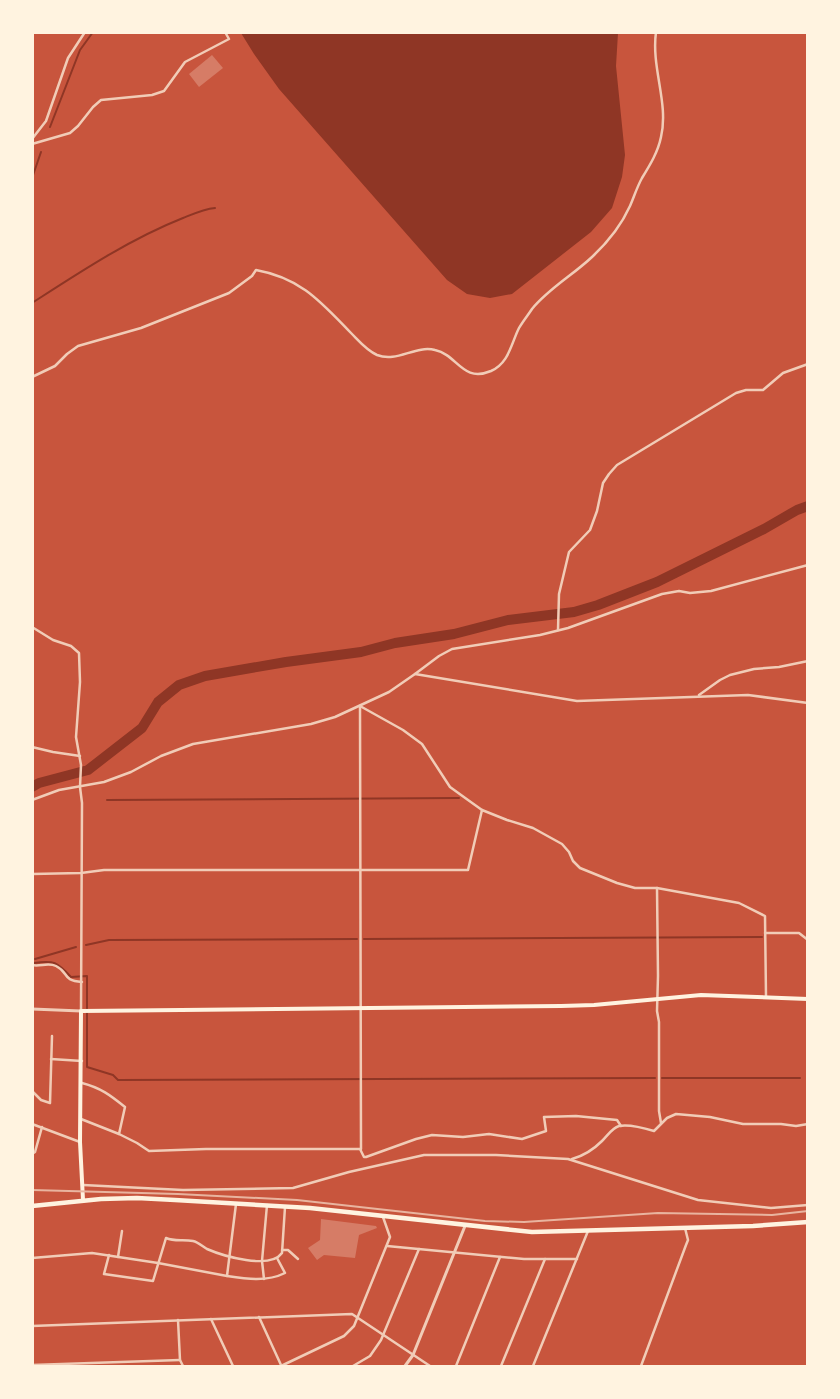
<svg xmlns="http://www.w3.org/2000/svg" width="840" height="1399" viewBox="0 0 840 1399" font-family="Barlow,sans-serif">
	<style>
		.water { fill: #8f3625 }
		.lines { fill: none; stroke-linecap: round; stroke-linejoin: round }
		.stream { stroke: #8f3625; stroke-width: 2 }
		.river { stroke: #8f3625; stroke-width: 10 }
		.building { fill: #d67c66 }
		.minor { stroke: #f1ccb7; stroke-width: 2.5 }
		.tertiary { stroke: #f1ccb7; stroke-width: 3 }
		.secondary { stroke: #fff3e0; stroke-width: 4 }
		.trunk { stroke: #fff3e0; stroke-width: 4.5 }
		.rail { stroke: #e9b49f; stroke-width: 2 }
	</style>
	<rect width="100%" height="100%" fill="#c8553d"/>
	<polygon class="water" points="241,33 618,33 616,66 625,155 622,177 612,208 591,232 512,294 490,298 467,294 447,280 279,89 254,54"/>
	<g class="lines">
		<g class="stream">
			<polyline points="50,127 80,50 93,32"/>
			<polyline points="32,178 41,152"/>
			<path d="M32 303C80 272 130 239 183 218 193 214 204 209 215 208"/>
			<polyline points="107,800 459,798"/>
			<polyline points="364,939 762,937"/>
			<polyline points="86,945 109,940 357,939"/>
			<polyline points="35,959 76,947"/>
			<path d="M33 965 34 963C54 960 57 962 71 977L87 976V1067L113 1075 118 1080 655 1078"/>
			<polyline points="662,1078 800,1078"/>
		</g>
		<polyline class="river" points="32,787 39,783 88,770 142,728 158,702 179,685 205,676 286,662 361,652 395,643 454,634 508,620 574,612 598,605 657,582 764,529 797,510 808,506"/>
	</g>
	<g class="building">
		<polygon points="212,55 223,68 199,87 189,74"/>
		<polygon points="321,1219 376,1226 377,1228 359,1235 355,1258 324,1255 317,1260 308,1248 320,1240"/>
	</g>
	<g class="lines">
		<g class="minor">
			<polyline points="32,139 46,121 68,58 85,32"/>
			<polyline points="32,144 70,133 78,126 93,107 101,100 152,95 164,91 185,62 229,39 225,32"/>
			<path d="M32 377 55 366 67 354 78 346 141 328 229 293 252 276 256 270C301 278 321 302 351 333 359 341 366 350 377 355 397 363 415 345 435 350 458 355 462 383 491 371 509 363 511 344 519 328 523 321 528 315 532 309 548 289 573 275 592 257 608 242 621 226 630 206 634 197 637 187 642 178 650 165 658 152 661 137 669 103 651 68 656 32"/>
			<polyline points="32,627 53,640 71,646 79,653 80,682 76,737 81,765 80,787 82,803 81,1011"/>
			<polyline points="558,630 559,594 569,552 590,530 597,511 603,483 609,474 617,465 736,393 746,390 763,390 783,373 808,364"/>
			<polyline points="415,674 577,701 748,695 808,703"/>
			<polyline points="699,695 720,680 730,675 754,669 779,667 808,661"/>
			<polyline points="360,706 403,730 422,744 450,787 468,800 482,810 507,820 533,828 562,844 569,852 573,861 580,868 617,883 635,888 657,888 739,903 765,916 766,997"/>
			<polyline points="360,706 361,1149"/>
			<polyline points="32,747 53,752 80,756"/>
			<polyline points="32,800 59,790 104,782 131,772 161,756 193,744 311,724 335,717 389,692 415,674 439,656 452,649 540,635 568,628 662,594 679,591 690,593 711,591 808,565"/>
			<polyline points="32,874 81,873 104,870 468,870 482,810"/>
			<polyline points="657,888 658,976 657,1011 659,1022 659,1111 661,1123"/>
			<polyline points="765,933 799,933 808,940"/>
			<path d="M32 965C40 967 48 962 56 966 70 973 61 980 82 982"/>
			<polyline points="51,1059 82,1061"/>
			<path d="M82 1083C101 1088 110 1095 125 1107L119 1134"/>
			<polyline points="32,1091 41,1100 50,1103 52,1036"/>
			<polyline points="81,1119 119,1134 137,1143 149,1151 206,1149 360,1149 364,1157 366,1157 416,1139 432,1135 463,1137 489,1134 522,1139 546,1131 544,1117 576,1116 617,1120 621,1126"/>
			<polyline points="32,1124 80,1142"/>
			<polyline points="32,1154 35,1152 42,1127"/>
			<path d="M572 1159C583 1156 594 1149 602 1141 607 1136 612 1128 619 1126 629 1124 644 1128 654 1131L667 1118 676 1114 710 1117 743 1124H781L796 1126 808 1124"/>
			<polyline points="83,1185 183,1190 293,1188 349,1172 424,1155 496,1155 568,1159 698,1200 771,1208 808,1205"/>
			<polyline points="387,1246 524,1259 577,1259"/>
			<polyline points="282,1250 288,1250 298,1259"/>
			<path d="M109 1255 104 1274 153 1281 166 1238C175 1242 183 1239 193 1241 198 1242 202 1246 207 1249 223 1256 270 1270 282 1253L285 1207"/>
			<polyline points="118,1257 122,1231"/>
			<polyline points="32,1258 92,1253 158,1263 227,1276 236,1204"/>
			<path d="M227 1276C247 1279 267 1282 285 1273L277 1258"/>
			<polyline points="264,1279 262,1261 267,1205"/>
			<polyline points="259,1317 281,1365"/>
			<polyline points="211,1319 233,1366"/>
			<polyline points="178,1320 180,1360 183,1366"/>
			<polyline points="32,1326 352,1314 430,1366"/>
			<polyline points="32,1365 180,1360"/>
			<polyline points="281,1366 344,1336 354,1326 390,1237 383,1217"/>
			<polyline points="353,1366 370,1356 381,1340 419,1249"/>
			<polyline points="456,1366 500,1257"/>
			<polyline points="501,1366 545,1259"/>
			<polyline points="533,1366 588,1231"/>
			<polyline points="641,1366 686,1245 688,1240 685,1228"/>
		</g>
		<g class="tertiary">
			<polyline points="32,1009 81,1011"/>
			<polyline points="405,1366 413,1355 465,1226"/>
		</g>
		<polyline class="secondary" points="83,1200 80,1142 81,1011 561,1006 594,1005 701,995 808,999"/>
		<polyline class="trunk" points="32,1206 101,1199 137,1198 175,1200 310,1208 532,1232 753,1226 808,1222"/>
		<polyline class="rail" points="32,1190 178,1194 297,1200 485,1221 524,1222 658,1213 772,1215 808,1211"/>
	</g>
	<rect width="840" height="1399" fill="none" stroke="#fff3e0" stroke-width="68"/>
</svg>
